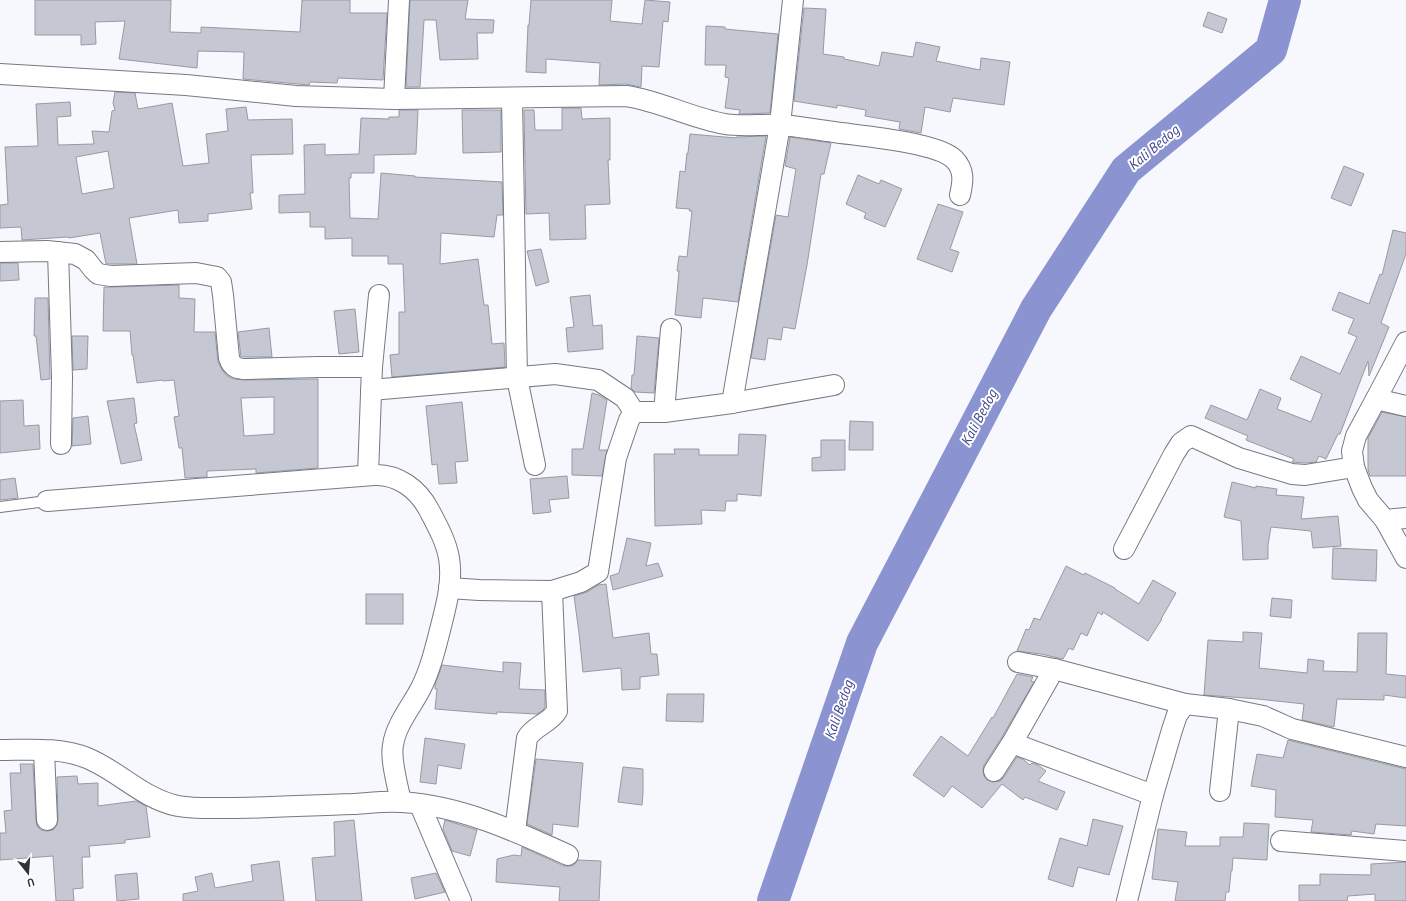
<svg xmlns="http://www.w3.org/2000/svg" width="1406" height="901" viewBox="0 0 1406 901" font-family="'PT Sans',sans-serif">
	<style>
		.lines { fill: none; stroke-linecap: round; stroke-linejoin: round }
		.river { stroke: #8b94d0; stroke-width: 32 }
		.building { fill: #c5c7d2; stroke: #979aa5; fill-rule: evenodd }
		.lane-casing { stroke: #767883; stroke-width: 12 }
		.street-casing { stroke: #767883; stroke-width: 22 }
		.lane { stroke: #fff; stroke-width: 10 }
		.street { stroke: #fff; stroke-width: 20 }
		.labels { text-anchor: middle; stroke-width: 4; stroke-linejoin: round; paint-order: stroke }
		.water-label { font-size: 14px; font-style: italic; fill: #40458e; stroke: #fff }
	</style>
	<rect width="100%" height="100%" fill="#f7f8fd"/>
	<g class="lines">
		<polyline class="river" points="773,901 862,643 1036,309 1126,170 1271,50 1285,0"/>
	</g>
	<g class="building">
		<polygon points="35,0 171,0 170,32 201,33 201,27 300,32 302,0 350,0 350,13 387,13 383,80 338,78 337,83 310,82 309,85 243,79 244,52 198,51 197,68 119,59 125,21 95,22 96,44 81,45 81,35 35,35"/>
		<polygon points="410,0 468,0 465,19 494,20 493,33 477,33 478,59 440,60 436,20 424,20 420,87 406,87"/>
		<polygon points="531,0 612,0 610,21 642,24 645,0 670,2 668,22 663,21 659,67 642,66 641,87 626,84 599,85 600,63 546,59 546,73 526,72 528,25 529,25"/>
		<polygon points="804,8 826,9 823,54 844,57 844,59 879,66 882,52 913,57 916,42 940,47 936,61 980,70 981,58 1010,62 1004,105 953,98 950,112 925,107 921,133 899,129 900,122 865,116 866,110 837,105 837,108 794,101"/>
		<polygon points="1208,12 1227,19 1222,33 1203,26"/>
		<polygon points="706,26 725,27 725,29 778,34 770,113 739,114 740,110 725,108 729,78 725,77 726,65 705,65"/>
		<path d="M115 92 135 93 138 109 172 103 183 166 209 163 206 134 228 131 226 109 246 107 248 120 292 119 293 154 251 155 253 193H250L252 209 208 214V221L179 223 178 210 129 218 137 264H106L100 233 69 238 68 237 22 240 21 227 0 228V205L8 204 5 147 38 146 36 104 70 102 71 116 57 117 58 145 94 144 92 131 109 132 112 111 115 110 113 103ZM108 151 114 188 82 194 76 157Z"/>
		<polygon points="562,108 581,108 582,119 610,118 610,160 608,160 610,204 585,205 586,239 550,240 549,213 526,214 524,110 534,110 535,130 562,130"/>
		<polygon points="399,110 418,110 416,154 374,155 374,173 351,173 351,178 349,178 350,218 378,219 381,173 415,176 415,177 502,182 503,215 497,215 494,237 441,233 440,264 478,259 484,305 488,305 492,344 504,343 505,367 392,377 390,355 399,354 399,312 405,312 403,264 388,264 388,256 352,256 352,238 325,239 325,227 310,227 310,212 279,213 279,195 305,194 304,145 325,144 325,155 359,154 361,118 389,119 389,117 399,117"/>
		<polygon points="462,110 501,110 501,152 463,153"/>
		<polygon points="690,134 736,138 736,137 766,136 738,302 703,298 701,318 675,315 679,271 677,271 679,256 687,257 692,211 689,211 690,209 676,208 680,171 685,172 687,153 688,153"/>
		<polygon points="790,137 831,143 824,174 821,174 807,265 795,329 783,327 781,340 768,338 765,360 751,358 776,215 788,217 796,169 785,166"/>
		<polygon points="1344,166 1364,174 1351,206 1331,198"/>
		<polygon points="858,175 879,184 881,180 902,189 885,227 864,218 866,213 846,204"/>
		<polygon points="938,204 963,212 950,249 959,252 952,272 917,259"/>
		<polygon points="1393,230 1406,233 1406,254 1381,323 1389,327 1369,376 1368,361 1340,434 1338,434 1326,459 1319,456 1316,462 1305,463 1292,462 1294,459 1246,440 1248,436 1205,418 1211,405 1247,420 1260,389 1281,398 1277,409 1311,422 1322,394 1290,379 1301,356 1340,374 1357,337 1348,333 1354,319 1332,310 1339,292 1369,304 1380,274 1382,275"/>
		<polygon points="541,249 549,282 536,286 527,251"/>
		<polygon points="0,263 18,263 19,280 0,281"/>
		<path d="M179 285V298L195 299 194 332H215L218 362 222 370 227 376 234 379 244 380 318 379V468L256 473V469L207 471V477L185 478 182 448H179L174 417 179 416 174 380 163 381V380L137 383 133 355H132L130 331H103L104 287H111ZM274 397V434L244 436 241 398Z"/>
		<polygon points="590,295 593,326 602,325 603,349 568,352 566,328 574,327 570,297"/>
		<polygon points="35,298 48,298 50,379 41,380 36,336 34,336"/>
		<polygon points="355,309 359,352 339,354 334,311"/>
		<polygon points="269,328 272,357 241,357 238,332"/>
		<polygon points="72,336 88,336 87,369 73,370"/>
		<polygon points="637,336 659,338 654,393 635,392 631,388 632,375 634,375"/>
		<polygon points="592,393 599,395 607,400 599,450 607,450 602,476 572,475 572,449 583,449"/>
		<polygon points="134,398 137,423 134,424 142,460 121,464 107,401"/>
		<polygon points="23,400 24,426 39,425 40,449 0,453 0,401"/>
		<polygon points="462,402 468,461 455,462 457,483 439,484 437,464 432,465 426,406"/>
		<polygon points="1382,412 1406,417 1406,476 1370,476 1368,470 1368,438"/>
		<polygon points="88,416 91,444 72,446 73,418"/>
		<polygon points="850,421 873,422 873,450 849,450"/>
		<polygon points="739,434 766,435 761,496 737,494 737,501 726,501 725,511 701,510 702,524 655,526 654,454 675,454 674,449 699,449 699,455 738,455"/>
		<polygon points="821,440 845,440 845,470 812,471 812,458 821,457"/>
		<polygon points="567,476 569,498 549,500 551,512 533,514 530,479"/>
		<polygon points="15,478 18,498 0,500 0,480"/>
		<polygon points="1232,482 1256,488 1256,486 1277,489 1276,495 1304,497 1301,519 1338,516 1341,546 1313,548 1311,531 1271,527 1268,545 1268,559 1243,560 1241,521 1224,517"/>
		<polygon points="627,538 651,543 646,566 658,563 663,576 613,590 610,576 619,573"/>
		<polygon points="1333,548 1377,550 1376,581 1332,579"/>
		<polygon points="1066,566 1084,575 1085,573 1115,588 1115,589 1139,604 1153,580 1176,593 1161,619 1162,619 1148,641 1103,612 1102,615 1098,612 1087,636 1081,633 1073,650 1069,648 1063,659 1041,654 1017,651 1026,629 1029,630 1034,618 1040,620"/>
		<polygon points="606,584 613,638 649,633 651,654 657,654 659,675 640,677 640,689 622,690 621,668 583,672 579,633 574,596 587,592 598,585"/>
		<rect x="366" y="594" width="37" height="30"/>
		<polygon points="1272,598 1292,600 1291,618 1270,616"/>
		<polygon points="1243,632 1262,633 1259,668 1307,673 1308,659 1324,661 1323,671 1357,672 1358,633 1387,633 1386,674 1406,676 1406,698 1384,695 1384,700 1337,699 1334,727 1302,720 1304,704 1258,699 1204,695 1208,640 1243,642"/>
		<polygon points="503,662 521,663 519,689 545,690 545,707 543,710 537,714 497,712 497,714 435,709 437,689 435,689 435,685 442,665 503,672"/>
		<polygon points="1017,674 1033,677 1031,681 1034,682 1002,737 984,765 983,770 984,776 987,780 993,782 1000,781 1004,777 1017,757 1024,760 1030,765 1032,763 1038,765 1046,771 1038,781 1065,792 1057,810 1025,797 1023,800 1002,784 982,808 952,786 944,797 913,775 941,736 968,756 992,717 993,718"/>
		<polygon points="667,694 704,694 703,722 666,721"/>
		<polygon points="425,738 465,744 461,769 438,765 436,784 420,782"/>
		<polygon points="1288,740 1406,769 1406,826 1376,824 1374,834 1352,831 1351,835 1311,832 1313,820 1275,817 1276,790 1251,786 1257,754 1283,758"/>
		<polygon points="536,759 583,763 578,827 553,824 552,835 527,824"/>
		<polygon points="20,764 33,764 36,820 37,826 41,830 47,831 53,830 57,825 58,820 57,777 77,776 78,784 98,783 98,806 136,801 146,806 150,837 125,840 125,843 89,846 90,857 82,857 83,888 73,889 74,901 56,901 53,856 0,860 0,833 6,833 4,811 12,810 10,773 21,773"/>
		<polygon points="623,767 643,769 643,793 642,805 618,802"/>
		<polygon points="1093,819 1123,826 1109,875 1078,867 1073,887 1048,879 1060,838 1087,846"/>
		<polygon points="354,820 362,901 316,901 312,858 335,856 334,822"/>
		<polygon points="445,820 477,830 470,856 452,851 443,829"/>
		<polygon points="1244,823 1269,824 1267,860 1233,858 1232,871 1231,871 1229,892 1226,892 1225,901 1175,901 1178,882 1152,879 1158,829 1187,832 1185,846 1220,846 1220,837 1243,837"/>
		<polygon points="522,847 564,866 570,866 574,865 578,860 601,861 599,901 559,901 560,887 496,882 497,859 514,855 521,856"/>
		<polygon points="279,861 284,901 183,901 183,894 198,891 195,877 212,873 215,888 253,881 251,865"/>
		<polygon points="1406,862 1406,901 1375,901 1375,894 1348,896 1347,901 1299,901 1299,885 1320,885 1320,874 1371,875 1371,864"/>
		<polygon points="137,873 139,899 117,901 115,875"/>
		<polygon points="436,873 445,892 415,899 411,878"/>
	</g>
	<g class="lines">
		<defs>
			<polyline id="lane" points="0,507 47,501"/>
			<g id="street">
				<polyline points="0,74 186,85 296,96 394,99 399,0"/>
				<polyline points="512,98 517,378 535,465"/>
				<path d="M394 99 626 96C660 101 691 118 725 124 743 127 761 124 780 125 798 126 816 130 834 132 861 136 936 142 954 159 965 170 963 182 960 195"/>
				<path d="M0 252 47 251 75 254 86 260 93 269 98 274 111 276 196 273 217 277 221 282 223 295 229 358C232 368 238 369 247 369L318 367H372"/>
				<polyline points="58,252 62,377 61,444"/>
				<polyline points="1406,342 1376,399 1356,436 1352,451 1354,467 1362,488 1368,500 1385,520 1406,558"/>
				<polyline points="371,390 555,374 598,380 625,398 634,412"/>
				<polyline points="1376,399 1406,406"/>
				<polyline points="732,403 780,125 793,0"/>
				<polyline points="664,412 671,329"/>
				<polyline points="368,475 372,367 379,295"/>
				<path d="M47 501 374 475C398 474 418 489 429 510 437 525 446 541 449 558 453 583 446 606 440 630 435 650 430 670 421 688 412 706 396 724 393 745 390 759 398 787 401 802"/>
				<polyline points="1385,520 1406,518"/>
				<polyline points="1124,549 1174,454 1181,443 1191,436 1239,458 1292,474 1305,475 1354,467"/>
				<polyline points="449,588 479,590 552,591 581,582 598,572 616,458 629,420 634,412 664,412 732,403 834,385"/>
				<polyline points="1018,662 1054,669 1185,704"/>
				<polyline points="1012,743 1153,795"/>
				<path d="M0 750C28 750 60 747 87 758 119 771 143 799 178 806 195 809 212 808 229 808 270 808 312 805 353 804 369 803 386 801 402 802 461 806 515 831 568 855"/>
				<polyline points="44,751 47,820"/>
				<polyline points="994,771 1012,743 1054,669"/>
				<polyline points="1220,791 1229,709"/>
				<polyline points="420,805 461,901"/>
				<path d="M515 831 527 738C534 726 550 723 557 711L552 591"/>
				<polyline points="1281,841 1406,851"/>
				<polyline points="1127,901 1153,795 1172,730 1177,715 1185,704 1229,709 1263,716 1292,729 1406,757"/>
			</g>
		</defs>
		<use href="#lane" class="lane-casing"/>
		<use href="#street" class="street-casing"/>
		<use href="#lane" class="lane"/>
		<use href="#street" class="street"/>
	</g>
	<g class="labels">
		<g class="water-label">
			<text transform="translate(1154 147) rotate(-40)" y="5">Kali Bedog</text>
			<text transform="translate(979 417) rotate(-62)" y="5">Kali Bedog</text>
			<text transform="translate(839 709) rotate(-71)" y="5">Kali Bedog</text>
		</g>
	</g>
	<g transform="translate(28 873) rotate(163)" stroke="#ffffff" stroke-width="3" paint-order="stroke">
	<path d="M0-3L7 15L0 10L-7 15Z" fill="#313237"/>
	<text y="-6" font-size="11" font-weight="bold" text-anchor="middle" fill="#313237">U</text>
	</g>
</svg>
